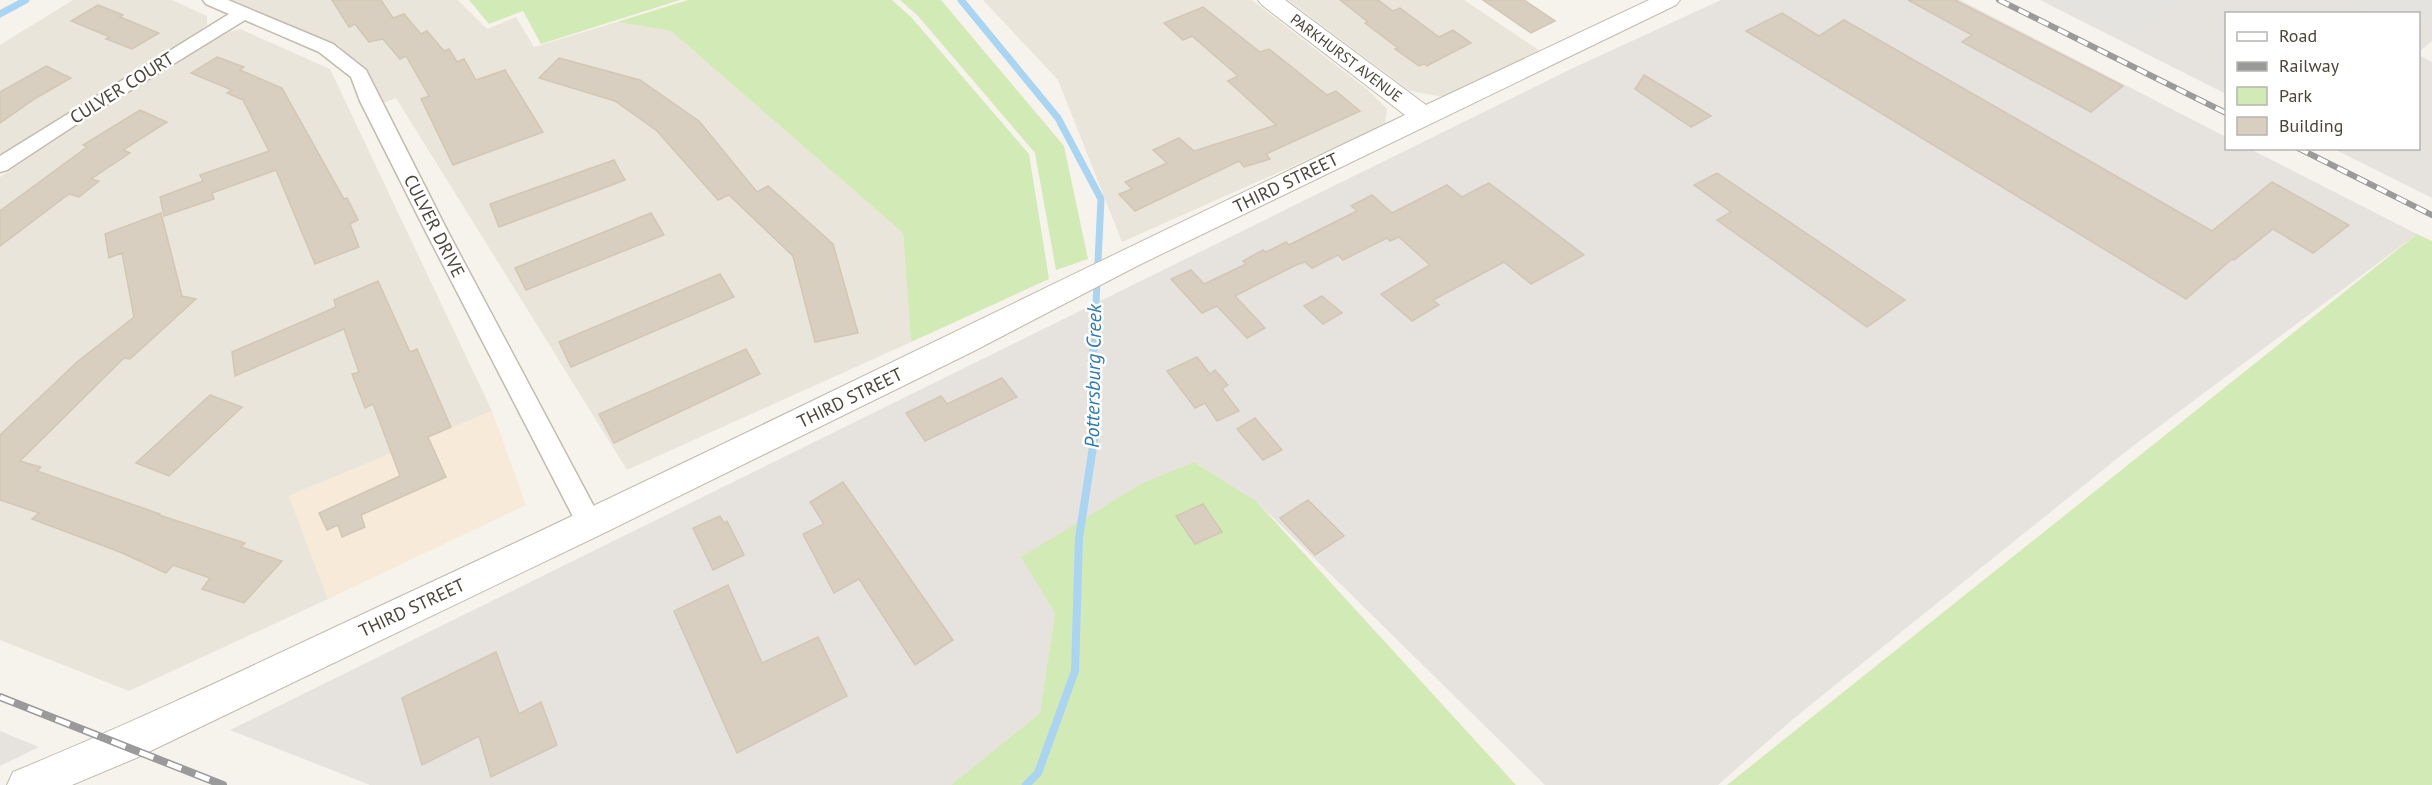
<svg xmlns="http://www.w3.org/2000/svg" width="2432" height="785" viewBox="0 0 2432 785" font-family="'PT Sans',sans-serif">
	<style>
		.residential { fill: #eae5da }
		.commercial { fill: #f7ead8 }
		.industrial { fill: #e6e2dd }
		.green { fill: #d2eab5 }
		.parking { fill: #e5e3e0 }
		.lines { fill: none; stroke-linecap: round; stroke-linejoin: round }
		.stream-far1 { stroke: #a9d4f2; stroke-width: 7 }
		.stream { stroke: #a9d4f2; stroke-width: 8 }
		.building { fill: #d8cfc1; stroke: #d3c7b4; stroke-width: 1.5 }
		.minor-casing { stroke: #c2bbae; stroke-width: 3 }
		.tertiary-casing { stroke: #c2bbae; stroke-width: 2 }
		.minor { fill: #fff; fill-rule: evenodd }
		.tertiary { fill: #fff; fill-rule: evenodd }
		.rail-far1-casing { stroke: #9a9a9a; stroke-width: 6 }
		.rail-casing { stroke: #9a9a9a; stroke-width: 8 }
		.rail-far1 { stroke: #fff; stroke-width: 4; stroke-dasharray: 11; stroke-linecap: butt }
		.rail { stroke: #fff; stroke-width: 5; stroke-dasharray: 15; stroke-linecap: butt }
		.labels { text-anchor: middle; stroke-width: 5; stroke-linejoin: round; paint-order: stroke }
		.far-street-label { font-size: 15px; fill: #4b4439; stroke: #fff }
		.street-label { font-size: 18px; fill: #4b4439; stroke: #fff }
		.water-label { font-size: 20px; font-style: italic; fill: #2e7ab2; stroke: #fff }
	</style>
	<rect width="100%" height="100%" fill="#f6f3ec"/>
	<g class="residential">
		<polygon points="73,0 172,0 207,16 207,24 197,34 108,87 0,159 0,45"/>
		<polygon points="233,0 458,0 487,29 516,17 534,47 617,22 671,31 903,233 911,342 627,470 396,98 383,103 363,69 339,46"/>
		<polygon points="983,0 1252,0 1368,90 1387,109 1385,125 1122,242 1058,80"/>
		<polygon points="1288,0 1464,0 1540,51 1444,97 1410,91"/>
		<polygon points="240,29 330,69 492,411 289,496 328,599 129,691 0,640 0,177 112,102 223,33"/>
	</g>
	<polygon class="commercial" points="492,411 526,505 328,599 289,496"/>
	<g class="industrial">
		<polygon points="1721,0 1960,0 2226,137 2226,148 2250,149 2417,234 2129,449 1793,719 1718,785 1545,785 1256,501 1194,462 1055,613 1040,713 951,785 370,785 230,730 1571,69"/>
		<polygon points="2040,0 2432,0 2432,41 2419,52 2418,14 2226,14 2226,94"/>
		<polygon points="2419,55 2432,62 2432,198 2334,149 2418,148"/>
		<polygon points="0,731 39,747 0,766"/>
	</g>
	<g class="green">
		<polygon points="469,0 680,0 541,44 523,11 489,24"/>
		<polygon points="688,0 892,0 911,17 1029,154 1049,279 911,342 903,233 671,31 617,22"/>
		<polygon points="900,0 941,0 1064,146 1088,259 1056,270 1035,153 918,16"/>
		<polygon points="2417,234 2432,241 2432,785 1727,785"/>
		<polygon points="1194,462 1256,501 1516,785 951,785 1040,713 1055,613 1021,557 1143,483"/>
	</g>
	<g class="parking">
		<polygon points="2056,0 2189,0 2128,37"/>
		<polygon points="2330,0 2432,0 2432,18 2419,26 2418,14 2361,13"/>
	</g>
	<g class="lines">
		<g class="stream-far1">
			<polyline points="961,0 1058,118 1101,199 1094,345"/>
			<polyline points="0,14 26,0"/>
		</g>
		<polyline class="stream" points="1026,785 1038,773 1075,671 1079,538 1095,434 1092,364 1094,344"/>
	</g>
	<g class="building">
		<polygon points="332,0 381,0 393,18 404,14 421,34 427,31 444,51 449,49 457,62 464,59 476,80 505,70 543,132 453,165 421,99 429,96 406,56 400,59 383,39 369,42 355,24 349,27"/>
		<polygon points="1340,0 1378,0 1393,11 1400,8 1439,37 1453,30 1471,43 1427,66 1424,64 1419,66 1395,49 1398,48 1365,23 1368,22"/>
		<polygon points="1483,0 1524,0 1555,21 1531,33"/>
		<polygon points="1908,0 1955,0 2123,86 2091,112 1962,42 1972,35"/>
		<polygon points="98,5 123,15 120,17 159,33 132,49 106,39 110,37 71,21"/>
		<polygon points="1203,7 1260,52 1269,49 1327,95 1336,91 1360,111 1266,154 1270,159 1244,167 1239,161 1135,211 1119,194 1132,189 1125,182 1167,163 1153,150 1179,138 1194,151 1276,125 1228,81 1238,76 1192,36 1183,40 1164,23"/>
		<polygon points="1782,13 1819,36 1844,20 2212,231 2272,182 2349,225 2313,253 2273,229 2234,260 2232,259 2186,299 1746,31"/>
		<polygon points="217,57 244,67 240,70 282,88 344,199 347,198 358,220 350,224 359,247 315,264 276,170 212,193 214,199 164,216 160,197 203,181 200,175 269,151 243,100 227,93 232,90 191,73"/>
		<polygon points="559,58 640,80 699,121 757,192 768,186 833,244 858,333 815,342 793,256 729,195 718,200 657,131 615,101 539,78"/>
		<polygon points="46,66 71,78 36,98 0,123 0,92"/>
		<polygon points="1644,75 1692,104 1711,116 1691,127 1635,89"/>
		<polygon points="140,110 167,122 123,150 130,153 91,179 99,181 79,197 69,194 0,246 0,211 87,147 83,145"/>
		<polygon points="614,160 625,180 499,227 490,204"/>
		<polygon points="1717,173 1905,300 1867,327 1717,220 1731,212 1694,185"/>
		<polygon points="1489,183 1584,255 1531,284 1504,262 1433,300 1439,305 1412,321 1381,294 1430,265 1399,237 1390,241 1387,238 1343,260 1338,255 1312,268 1305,262 1296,265 1235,296 1265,328 1247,338 1217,306 1202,313 1171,279 1191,270 1204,284 1246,264 1243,261 1263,250 1266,252 1286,242 1289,245 1357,211 1351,206 1372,195 1392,213 1447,185 1462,197"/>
		<polygon points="161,213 182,296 196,299 130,359 124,358 20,461 41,467 37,471 160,514 159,515 245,543 241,547 282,561 244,603 202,589 210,578 173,565 166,573 120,552 32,519 39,513 0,500 0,435 77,362 134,317 122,253 109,258 105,234"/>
		<polygon points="651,213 664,235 526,290 515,268"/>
		<polygon points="720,274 734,297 571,367 559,342"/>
		<polygon points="378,281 410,352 417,349 451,427 428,437 446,477 361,515 365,527 342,537 338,525 327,530 319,513 400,476 373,404 365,408 352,374 359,372 344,329 235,376 232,352 336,307 334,300"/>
		<polygon points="1322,296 1342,313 1323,324 1304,306"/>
		<polygon points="746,349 760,374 614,443 599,414"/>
		<polygon points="1197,357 1210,374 1215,370 1228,385 1222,389 1239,411 1217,421 1205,403 1195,408 1167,371"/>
		<polygon points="1002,378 1017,397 925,441 906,413 941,396 947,404"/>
		<polygon points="210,395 242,407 169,476 136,463"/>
		<polygon points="1255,418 1282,450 1263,460 1237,429"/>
		<polygon points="843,482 953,640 915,665 859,579 834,593 803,534 824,524 810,502"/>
		<polygon points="1308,500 1344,536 1315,555 1280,518"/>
		<polygon points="1203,504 1222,532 1195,544 1176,516"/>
		<polygon points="720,516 724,523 727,521 744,555 713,570 693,528"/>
		<polygon points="728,585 762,663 818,637 847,696 737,753 674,611"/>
		<polygon points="496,652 519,714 541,702 557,745 491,777 479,736 422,765 402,698"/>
	</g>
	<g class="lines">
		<defs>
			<polygon id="minor" points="203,0 228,0 333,44 366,70 448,232 599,516 603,524 599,532 590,535 581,532 426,232 360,101 351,77 319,52 245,20 95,112 7,170 0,172 0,156 229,14 206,4"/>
			<path id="tertiary" d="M1258 0H1285L1426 105 1649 0H1680L1676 5 1139 265 972 352 602 534 136 758 72 785H7L13 772C147 717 277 654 408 593 742 438 1072 273 1405 115L1262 5Z"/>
		</defs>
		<use href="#minor" class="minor-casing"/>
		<use href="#tertiary" class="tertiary-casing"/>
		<use href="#minor" class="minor"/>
		<use href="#tertiary" class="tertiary"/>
		<defs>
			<g id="rail-far1">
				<polyline points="1999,0 2226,113"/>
				<polyline points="2298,148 2432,215"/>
			</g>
			<polyline id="rail" points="0,697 223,785"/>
		</defs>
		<use href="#rail-far1" class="rail-far1-casing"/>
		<use href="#rail" class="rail-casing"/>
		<use href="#rail-far1" class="rail-far1"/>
		<use href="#rail" class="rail"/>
	</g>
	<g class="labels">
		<g class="far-street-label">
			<text transform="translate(1346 58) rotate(37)" y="5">PARKHURST AVENUE</text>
		</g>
		<g class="street-label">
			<text transform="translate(122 88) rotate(-32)" y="6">CULVER COURT</text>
			<text transform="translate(1286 183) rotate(-26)" y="6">THIRD STREET</text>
			<text transform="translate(434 226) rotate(63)" y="6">CULVER DRIVE</text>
			<text transform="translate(850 398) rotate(-26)" y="6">THIRD STREET</text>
			<text transform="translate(412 608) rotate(-25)" y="6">THIRD STREET</text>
		</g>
		<g class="water-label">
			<text transform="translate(1093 376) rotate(-89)" y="7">Pottersburg Creek</text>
		</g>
	</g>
	<rect x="2225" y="12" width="195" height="138" fill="#ffffff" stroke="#b7b4b0" stroke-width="1.5"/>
	<rect x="2237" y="32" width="30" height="9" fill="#ffffff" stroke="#b7b4b0" stroke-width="1.5"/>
	<text x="2279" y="42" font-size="18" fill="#4b4439">Road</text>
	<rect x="2237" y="62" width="30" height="9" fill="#9a9a9a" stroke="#b7b4b0" stroke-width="1.5"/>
	<text x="2279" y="72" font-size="18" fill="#4b4439">Railway</text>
	<rect x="2237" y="87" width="30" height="18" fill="#d2eab5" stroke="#b7b4b0" stroke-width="1.5"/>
	<text x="2279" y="102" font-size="18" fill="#4b4439">Park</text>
	<rect x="2237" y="117" width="30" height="18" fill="#d8cfc1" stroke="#b7b4b0" stroke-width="1.5"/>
	<text x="2279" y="132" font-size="18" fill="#4b4439">Building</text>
</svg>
